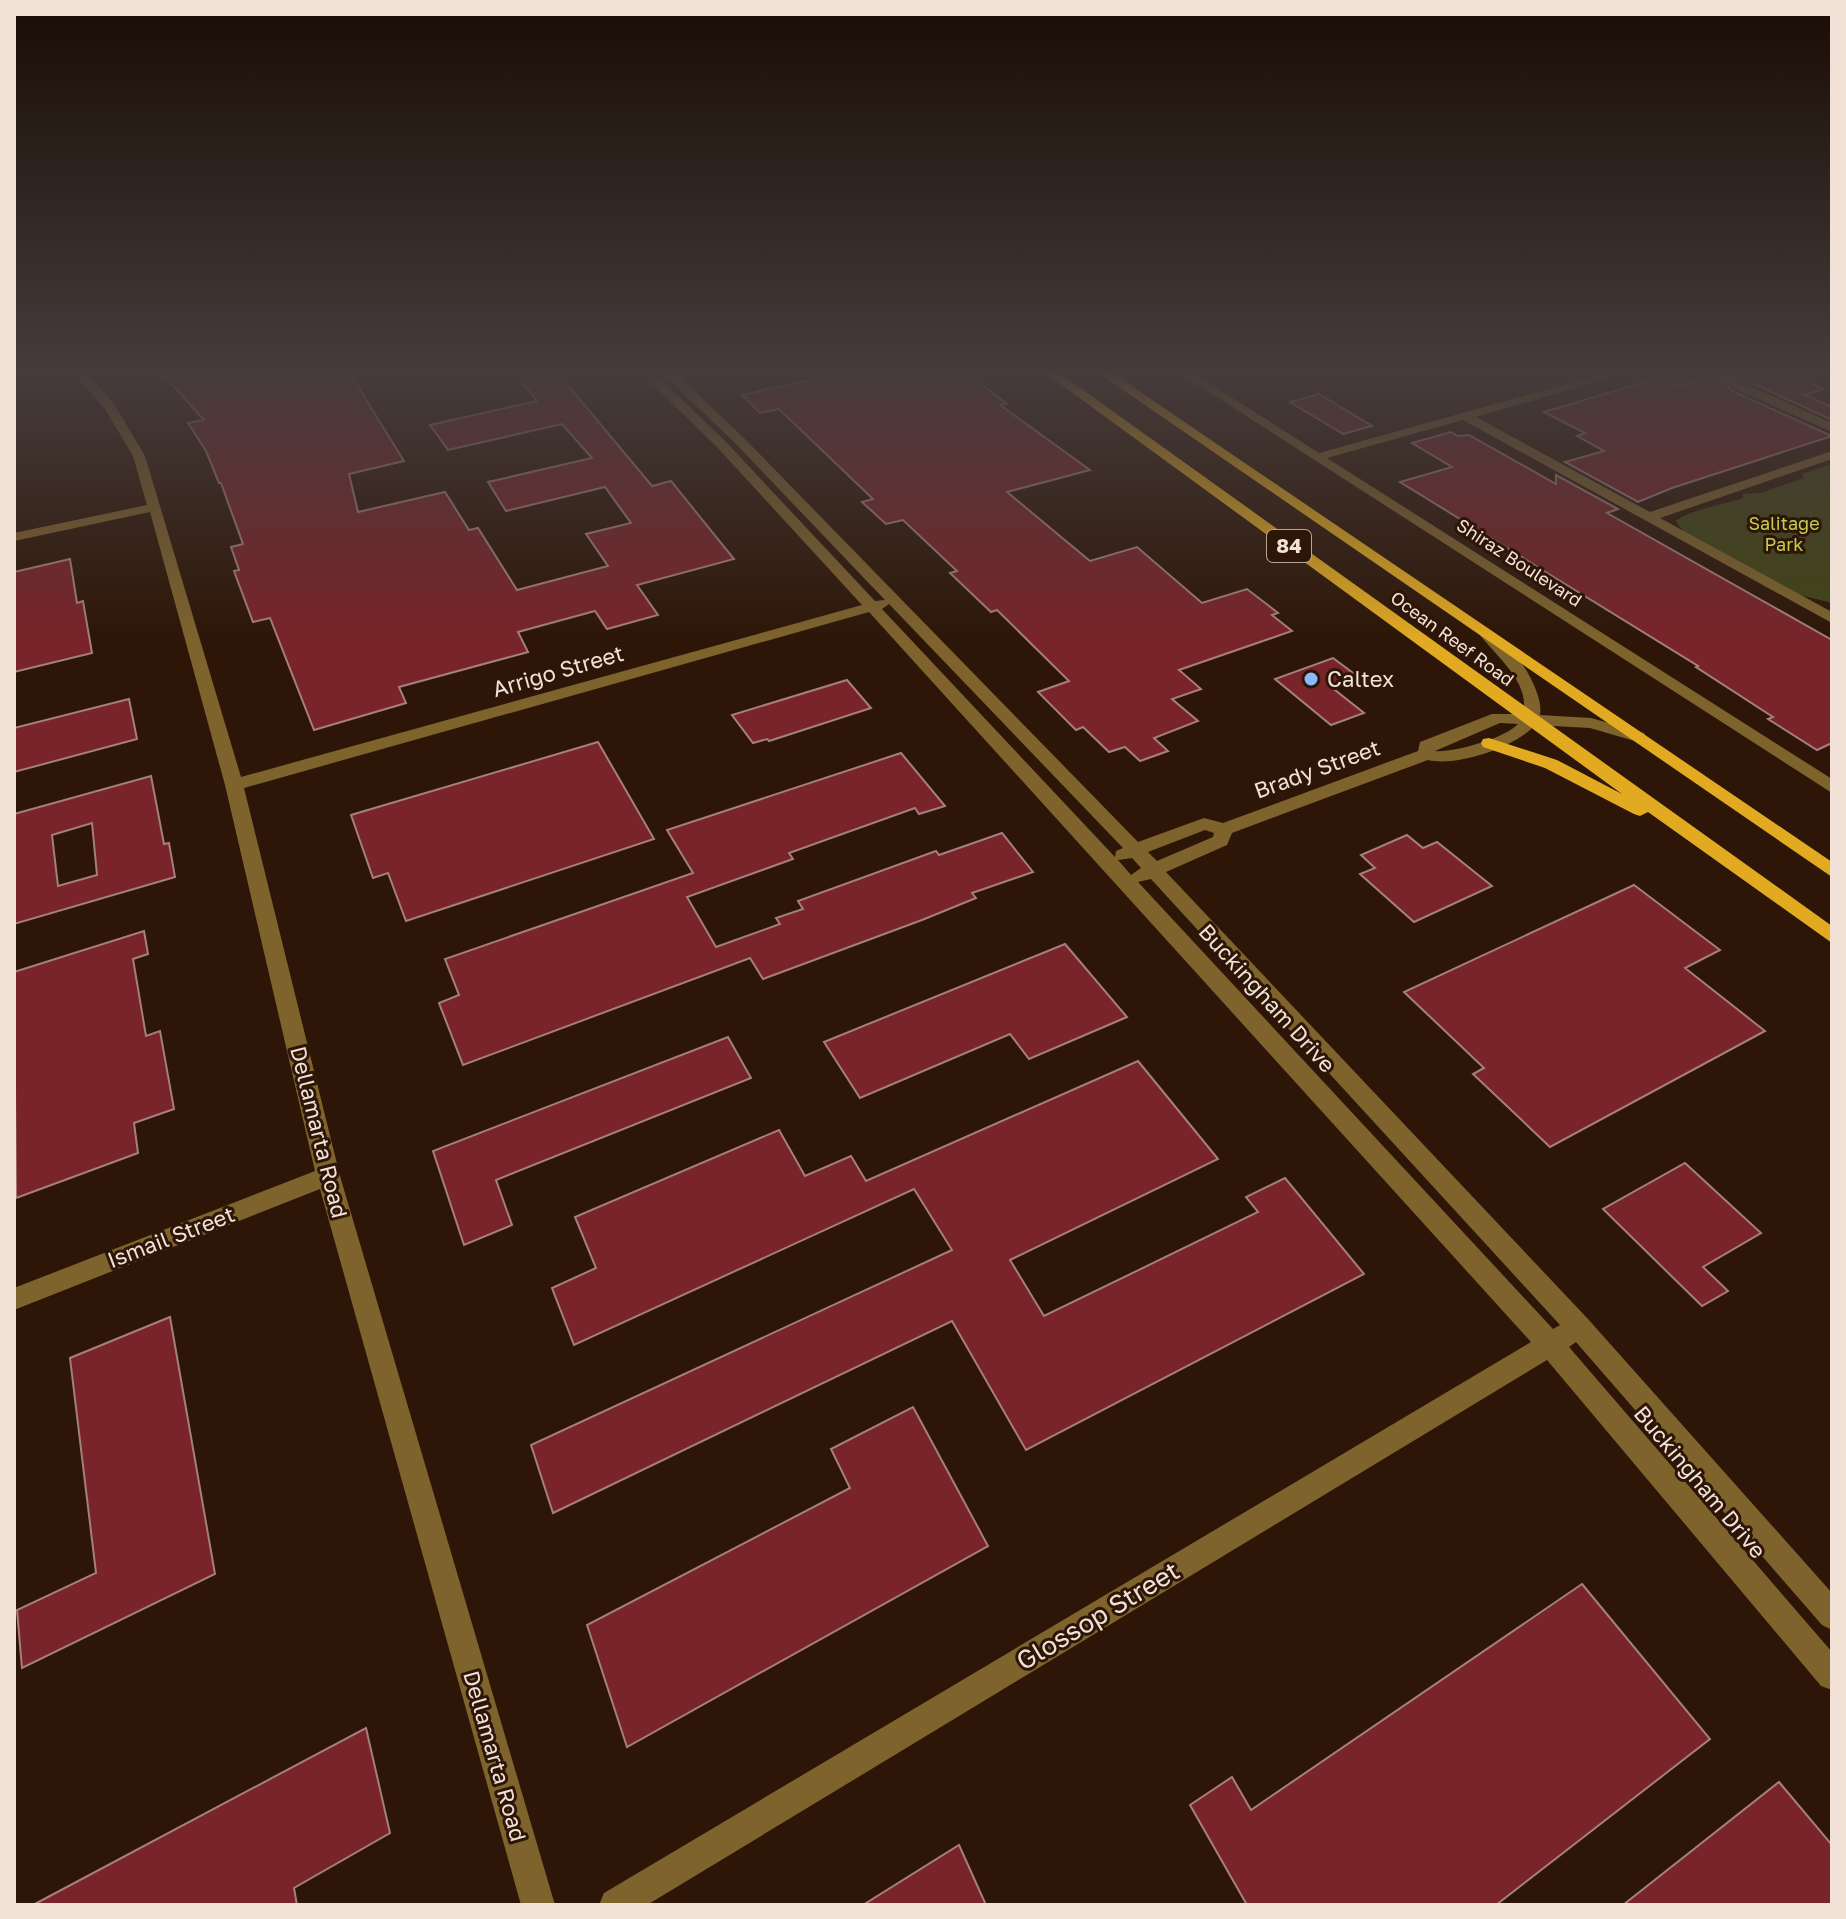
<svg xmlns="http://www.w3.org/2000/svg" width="1846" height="1919" viewBox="0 0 1846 1919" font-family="'Golos Text',sans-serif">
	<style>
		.green { fill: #414515 }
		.building { fill: #782429; stroke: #a47f7e; stroke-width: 2; fill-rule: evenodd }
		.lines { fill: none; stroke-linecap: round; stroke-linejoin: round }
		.minor { fill: #7e632d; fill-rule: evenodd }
		.major { fill: #e2aa21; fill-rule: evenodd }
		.poi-dot { fill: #8abafc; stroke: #2d1607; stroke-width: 3 }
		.labels { text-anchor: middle; stroke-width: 6; stroke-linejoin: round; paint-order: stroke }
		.far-park-label { font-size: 18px; fill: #c2cd51; stroke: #2d1607 }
		.far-street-label { font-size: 18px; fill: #f1e1d7; stroke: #2d1607 }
		.shield { fill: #2d1607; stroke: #b6a499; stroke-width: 2 }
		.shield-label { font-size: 20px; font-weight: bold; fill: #f1e1d7 }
		.street-label { font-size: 22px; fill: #f1e1d7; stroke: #2d1607 }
		.poi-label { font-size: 22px; fill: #f1e1d7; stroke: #2d1607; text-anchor: start }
		.near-street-label { font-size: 26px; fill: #f1e1d7; stroke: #2d1607 }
	</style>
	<rect width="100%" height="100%" fill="#2d1607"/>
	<path class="green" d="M1832 464V603L1800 595 1684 533 1676 521C1686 511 1726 504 1743 498V494L1760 493 1804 478 1802 474Z"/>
	<g class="building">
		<polygon points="161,372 349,372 404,461 349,474 358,512 445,492 469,530 478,528 517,590 608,566 586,534 631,523 605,487 506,511 488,482 592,458 562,424 448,450 430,425 537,401 514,372 557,372 652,486 671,481 734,559 637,585 658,615 607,629 595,611 518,632 528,652 399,687 406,703 314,730 270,618 253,622 234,571 239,570 231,547 243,544 221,483 219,483 206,451 188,423 204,420"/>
		<polygon points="844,372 966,372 1007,404 1000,405 1090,470 1007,492 1090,561 1137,547 1202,603 1247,589 1278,613 1272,615 1292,631 1179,670 1201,689 1172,699 1198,721 1154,738 1168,751 1140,761 1125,747 1109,752 1083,727 1076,730 1038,692 1069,681 997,610 991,612 950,573 957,571 903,520 886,524 862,502 873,499 779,409 760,413 742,395"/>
		<polygon points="1740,372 1785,372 1824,389 1805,395 1832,407 1832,420 1743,379 1738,375"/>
		<polygon points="1719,374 1732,391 1832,436 1672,488 1638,502 1565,462 1604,451 1577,436 1585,433 1544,412 1661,377 1679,386"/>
		<polygon points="1319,394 1372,426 1343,434 1290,402"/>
		<polygon points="1451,432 1458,436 1469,435 1556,484 1556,475 1618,509 1607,513 1832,640 1832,743 1817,750 1768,719 1773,717 1696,667 1698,666 1400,482 1452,467 1412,443"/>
		<polygon points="70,559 77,603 83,601 92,653 14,672 14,572"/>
		<polygon points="1333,658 1357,676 1330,686 1364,713 1331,725 1275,679"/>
		<polygon points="847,680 871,708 769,741 767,739 753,743 732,715"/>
		<polygon points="129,699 137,739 14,772 14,728"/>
		<polygon points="598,742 654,839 406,921 388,873 373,878 351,815"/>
		<polygon points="901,753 945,806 919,814 915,808 789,853 793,859 687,897 716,947 780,924 776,918 803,909 798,901 936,851 939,855 1002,833 1033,872 972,893 976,898 922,920 763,979 750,958 463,1065 439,1003 459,995 445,959 693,873 667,830"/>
		<path d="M151 776 164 844 169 843 175 877 14 924V814ZM92 823 97 875 58 886 52 835Z"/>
		<polygon points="1407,835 1423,848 1437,842 1492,886 1414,922 1360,874 1375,868 1361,855"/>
		<polygon points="1634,885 1720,950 1685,968 1765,1031 1550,1147 1473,1074 1484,1068 1404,992"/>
		<polygon points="144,931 148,954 133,959 146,1036 160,1031 174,1109 134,1123 138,1153 16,1198 14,972"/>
		<polygon points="1065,944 1127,1017 1029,1059 1010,1034 860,1098 824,1042"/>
		<polygon points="728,1037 751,1078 496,1180 512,1225 464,1245 433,1151"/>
		<polygon points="1138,1061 1218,1159 1010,1260 1044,1316 1258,1212 1246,1197 1285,1178 1364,1274 1026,1450 952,1321 553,1513 531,1445 952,1250 914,1189 574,1345 552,1288 596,1268 575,1217 779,1130 805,1176 851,1156 866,1181"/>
		<polygon points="1685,1163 1761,1233 1703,1267 1728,1291 1702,1306 1603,1209"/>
		<polygon points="170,1317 215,1574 22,1668 17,1610 96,1573 70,1358"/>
		<polygon points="913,1407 988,1546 627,1747 587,1625 850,1488 831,1449"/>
		<polygon points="1582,1584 1710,1739 1496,1905 1247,1905 1190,1805 1232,1777 1251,1810"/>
		<polygon points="366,1728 390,1833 294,1888 297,1905 33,1905"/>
		<polygon points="1779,1782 1832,1845 1832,1905 1623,1905"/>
		<polygon points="959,1845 986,1905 863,1905"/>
	</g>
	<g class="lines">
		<g class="minor">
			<path d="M73 372H86L114 404 145 456 241 777 862 605 717 447 640 372H653L725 441 875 601 885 600 735 443 661 372H674L743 437 1138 842 1204 818 1223 823 1418 751 1420 742 1492 714H1523C1531 683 1496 656 1479 634L1487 629C1509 637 1545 691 1540 715L1591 718 1644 733 1646 737 1638 742 1590 728 1535 725C1516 747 1456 767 1428 760L1232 833 1227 845 1166 872 1588 1319 1832 1593V1630L1822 1625 1576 1342 1569 1347 1832 1652V1690L1821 1686 1547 1360 647 1905H599L604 1893 1531 1342 869 612 244 788 340 1176 555 1905H521L320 1189 14 1310V1288L315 1171 225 785 150 512 14 541V533L147 505 133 456 105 409ZM889 604 1123 848 1116 851 1115 857 882 609ZM1500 723 1518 724C1505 738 1454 753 1435 751ZM1205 830 1214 833 1213 837 1157 861 1148 852ZM1132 858 1141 868 1131 875 1118 860ZM1151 879 1560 1325 1553 1329 1138 882Z"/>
			<polygon points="1178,372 1192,372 1319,453 1609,372 1629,372 1476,417 1650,512 1832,451 1832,459 1660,518 1832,612 1832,623 1463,420 1327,458 1832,779 1832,793"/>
			<polygon points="1722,372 1737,372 1733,375 1741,382 1832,423 1832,432 1733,388 1722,377"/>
		</g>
		<g class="major">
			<polygon points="1044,372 1058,372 1832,926 1832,943 1648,812 1640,816 1634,814 1545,768 1483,747 1481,743 1483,739 1489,738 1557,760 1622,794"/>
			<polygon points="1097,372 1111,372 1832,862 1832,877"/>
		</g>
	</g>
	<linearGradient id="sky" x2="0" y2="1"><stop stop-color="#190c04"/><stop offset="0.58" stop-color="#463c3c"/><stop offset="1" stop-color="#463c3c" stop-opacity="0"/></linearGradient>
	<rect width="1846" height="641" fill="url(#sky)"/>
	<circle class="poi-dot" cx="1311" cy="679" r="8"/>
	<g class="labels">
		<g class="far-park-label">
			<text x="1784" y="530">Salitage<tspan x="1784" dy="21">Park</tspan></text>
		</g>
		<g class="far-street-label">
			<text transform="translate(1519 563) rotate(33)" y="6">Shiraz Boulevard</text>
			<text transform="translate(1452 639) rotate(36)" y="6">Ocean Reef Road</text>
		</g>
		<rect class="shield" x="1267" y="530" width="44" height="32" rx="6"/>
		<g class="shield-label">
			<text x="1289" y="553">84</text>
		</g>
		<g class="street-label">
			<text transform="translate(558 671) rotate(-16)" y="8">Arrigo Street</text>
			<text transform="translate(1317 769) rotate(-20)" y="8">Brady Street</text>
			<text transform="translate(1267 998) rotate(48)" y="8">Buckingham Drive</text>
			<text transform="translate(319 1132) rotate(76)" y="8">Dellamarta Road</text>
			<text transform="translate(171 1237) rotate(-21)" y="8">Ismail Street</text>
			<text transform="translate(1700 1482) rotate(50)" y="8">Buckingham Drive</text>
			<text transform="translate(495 1756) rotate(74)" y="8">Dellamarta Road</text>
		</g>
		<g class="poi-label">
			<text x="1327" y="687">Caltex</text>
		</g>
		<g class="near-street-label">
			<text transform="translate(1098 1616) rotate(-31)" y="9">Glossop Street</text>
		</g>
	</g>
	<rect width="1846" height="1919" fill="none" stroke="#f1e1d7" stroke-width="32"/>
</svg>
